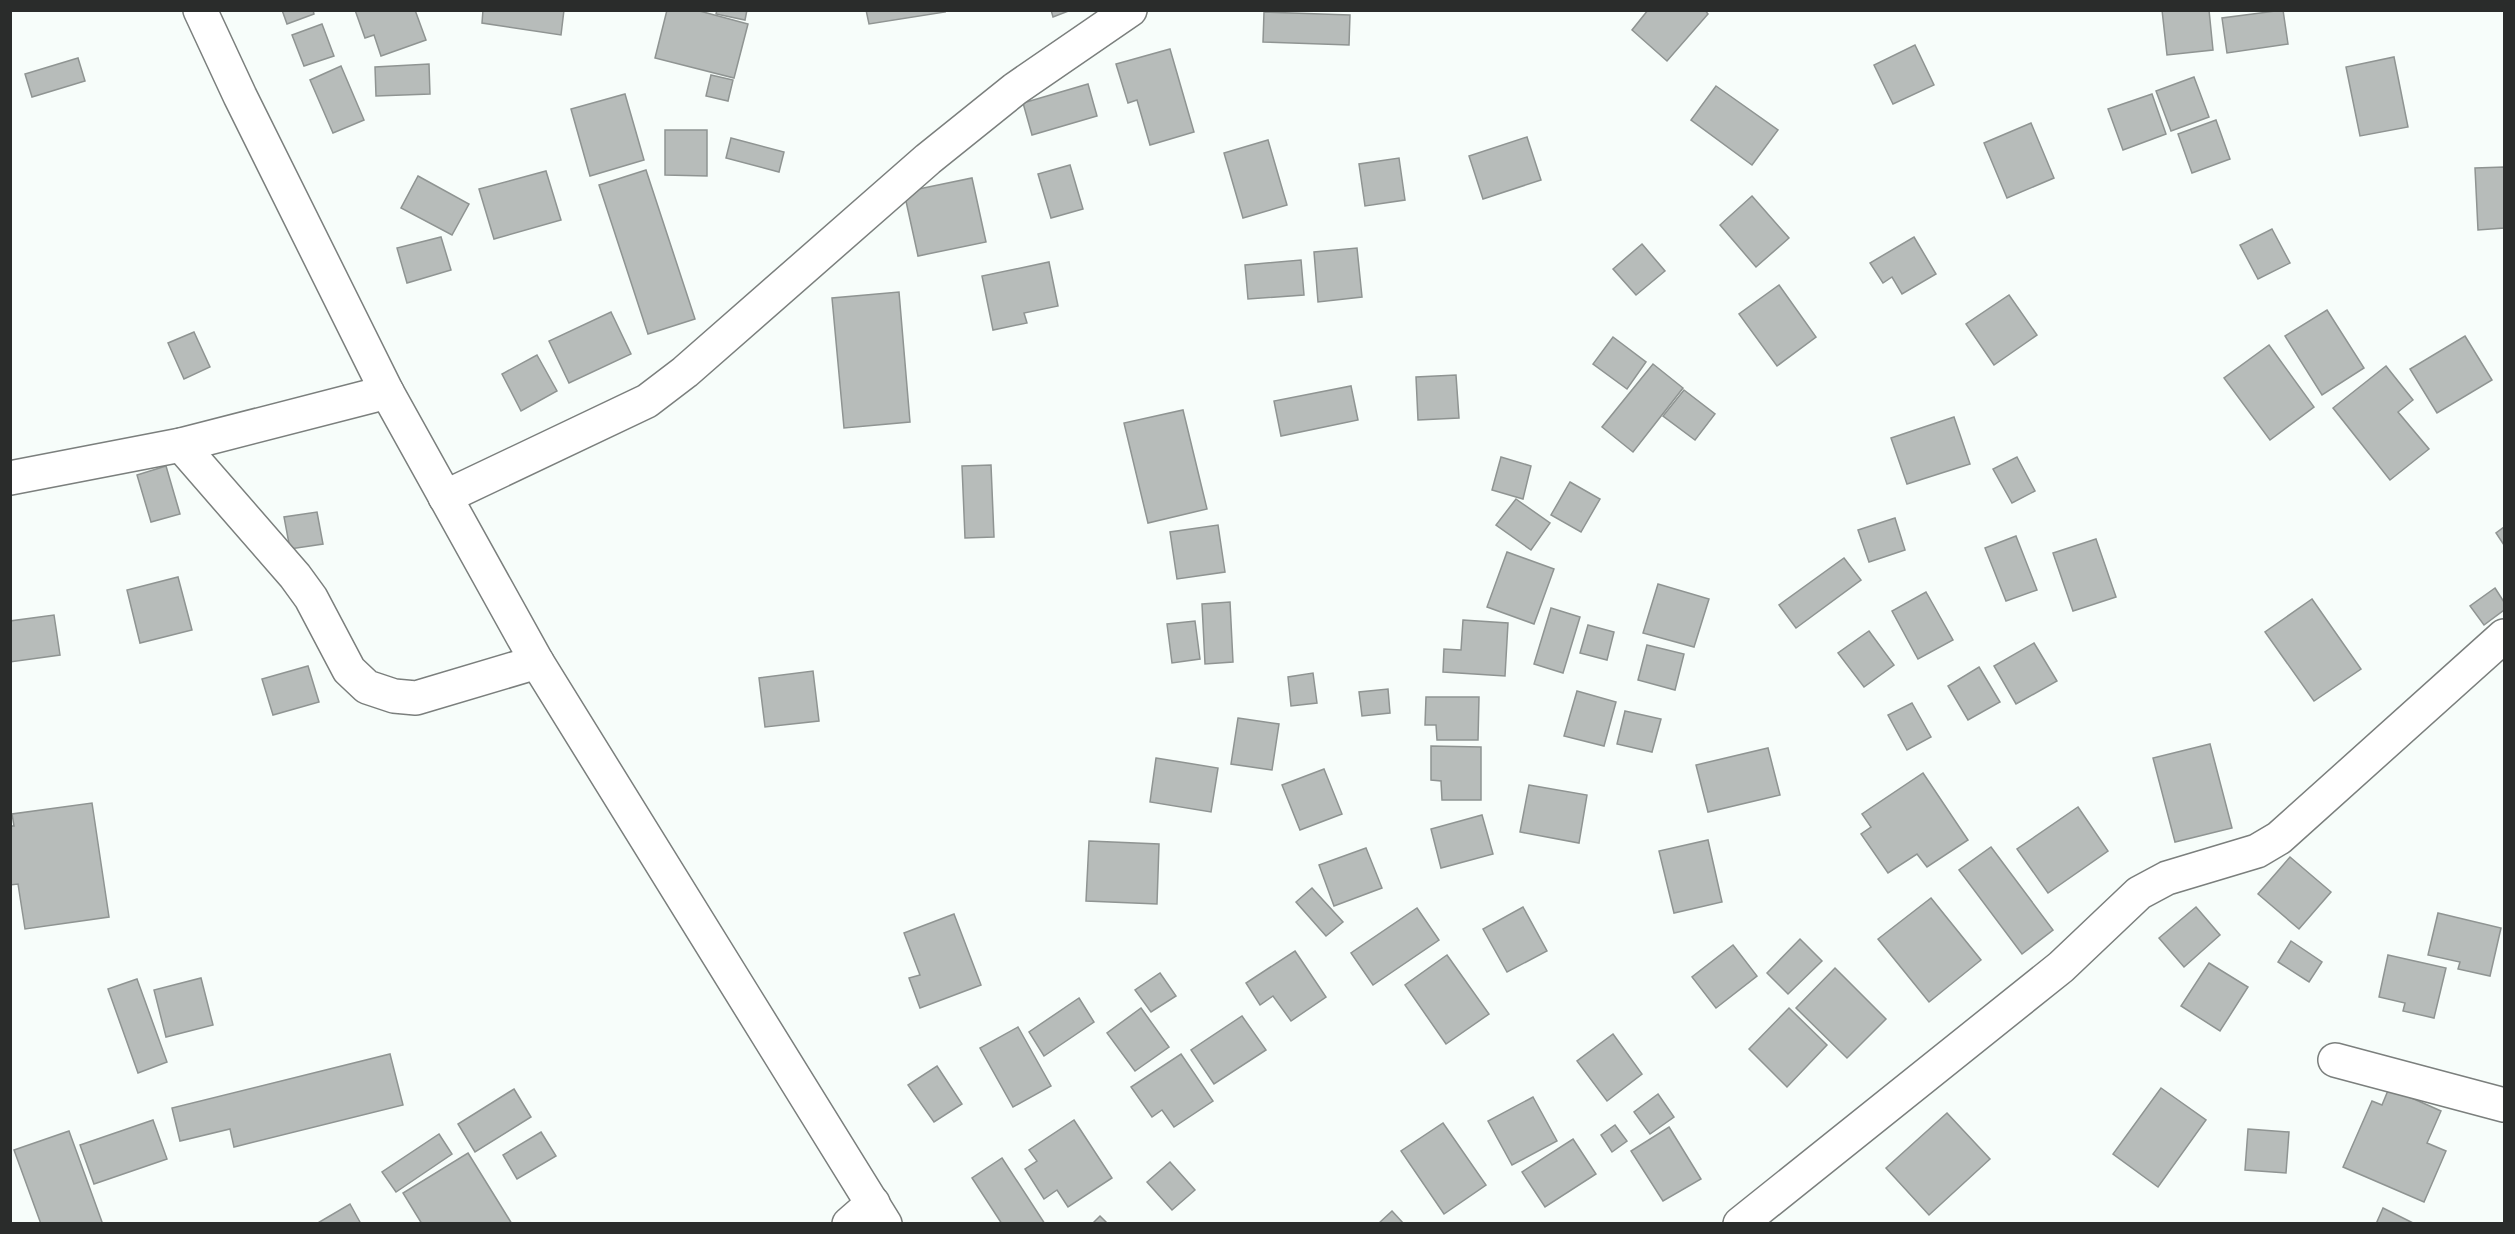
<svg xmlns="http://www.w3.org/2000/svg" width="2515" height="1234" viewBox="0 0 2515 1234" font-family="'Work Sans',sans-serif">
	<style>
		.building { fill: #b7bcba; stroke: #8f9492; stroke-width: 1.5 }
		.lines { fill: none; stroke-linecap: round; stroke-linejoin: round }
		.street-casing { stroke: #7b7f7d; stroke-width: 36 }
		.highway-casing { stroke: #7b7f7d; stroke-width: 36 }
		.street { stroke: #fff; stroke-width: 33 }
		.highway { stroke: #fff; stroke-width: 33 }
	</style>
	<rect width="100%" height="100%" fill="#f7fdfa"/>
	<g class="building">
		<polygon points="282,10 313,10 314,14 287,24"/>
		<polygon points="355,10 415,10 426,40 381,56 374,35 365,38"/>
		<polygon points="483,10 564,10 561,35 482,23"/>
		<polygon points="667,10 696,10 748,24 734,78 655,58"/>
		<polygon points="717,10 747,10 745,20 716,14"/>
		<polygon points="866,10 944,10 945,12 869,24"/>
		<polygon points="1051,10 1071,10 1053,17"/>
		<polygon points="1648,10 1705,10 1708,14 1667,61 1632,30"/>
		<polygon points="2162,10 2209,10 2213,50 2167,55"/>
		<polygon points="2283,10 2288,44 2227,53 2222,18"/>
		<polygon points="1264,12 1350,15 1349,45 1263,42"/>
		<polygon points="322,24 334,56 304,66 292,35"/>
		<polygon points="1915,45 1934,85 1893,104 1874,65"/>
		<polygon points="1170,49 1194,132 1150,145 1137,100 1128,103 1116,64"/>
		<polygon points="2394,57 2408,127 2360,136 2346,67"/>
		<polygon points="78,58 85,81 32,97 25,74"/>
		<polygon points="429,64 430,94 376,96 375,67"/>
		<polygon points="341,66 364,120 333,133 310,80"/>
		<polygon points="711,75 733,80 728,101 706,96"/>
		<polygon points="2194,77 2209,117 2171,131 2156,91"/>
		<polygon points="1088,84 1097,116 1032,135 1023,103"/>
		<polygon points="1716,86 1778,130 1752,165 1691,120"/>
		<polygon points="625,94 644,160 590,176 571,109"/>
		<polygon points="2152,94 2166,134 2123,150 2108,109"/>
		<polygon points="2216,120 2230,159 2192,173 2178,134"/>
		<polygon points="2031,123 2054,178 2007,198 1984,143"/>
		<polygon points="665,130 707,130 707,176 665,175"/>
		<polygon points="1527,137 1541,180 1483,199 1469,156"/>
		<polygon points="731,138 784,152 779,172 726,158"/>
		<polygon points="1268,140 1287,205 1243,218 1224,153"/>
		<polygon points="1399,158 1405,200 1365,206 1359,164"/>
		<polygon points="1070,165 1083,209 1051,218 1038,174"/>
		<polygon points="2504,167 2504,228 2478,230 2475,168"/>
		<polygon points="646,170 695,319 648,334 599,185"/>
		<polygon points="546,171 561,220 494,239 479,189"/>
		<polygon points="418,176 469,204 452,235 401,208"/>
		<polygon points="972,178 986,242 918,256 904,192"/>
		<polygon points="1752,196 1789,238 1756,267 1720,225"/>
		<polygon points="2272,229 2290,263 2258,279 2240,245"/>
		<polygon points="441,237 451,270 407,283 397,248"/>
		<polygon points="1914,237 1936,274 1902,294 1892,277 1883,283 1870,263"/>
		<polygon points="1642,244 1665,271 1636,295 1613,269"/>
		<polygon points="1357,248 1362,297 1318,302 1314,252"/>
		<polygon points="1301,260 1304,295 1248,299 1245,265"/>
		<polygon points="1049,262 1058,306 1024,313 1027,323 993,330 982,276"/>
		<polygon points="1779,285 1816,337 1777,366 1739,314"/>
		<polygon points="899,292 910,422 844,428 832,298"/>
		<polygon points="2009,295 2037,335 1994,365 1966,324"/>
		<polygon points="2327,310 2364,368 2322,395 2285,336"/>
		<polygon points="611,312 631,354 569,383 549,341"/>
		<polygon points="194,332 210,367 184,379 168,343"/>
		<polygon points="2465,336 2492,380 2437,413 2410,369"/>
		<polygon points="1613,337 1646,362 1627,389 1593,364"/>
		<polygon points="2269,345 2314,407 2270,440 2224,378"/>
		<polygon points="537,355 557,391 521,411 502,374"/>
		<polygon points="1653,364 1683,388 1633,452 1602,427"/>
		<polygon points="2386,366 2413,400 2398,412 2429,449 2390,480 2333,408"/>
		<polygon points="1456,375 1459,418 1418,420 1416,377"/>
		<polygon points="1351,386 1358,420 1281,436 1274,401"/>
		<polygon points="1684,390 1715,414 1695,440 1663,416"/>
		<polygon points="1183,410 1207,509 1148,523 1124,423"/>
		<polygon points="1954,417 1970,464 1907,484 1891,438"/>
		<polygon points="1501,457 1531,466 1523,499 1492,490"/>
		<polygon points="2017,457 2035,491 2012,503 1993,469"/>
		<polygon points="991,465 994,537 965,538 962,466"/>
		<polygon points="166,466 180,514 151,522 137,475"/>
		<polygon points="1570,482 1600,499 1581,532 1551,515"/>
		<polygon points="1516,499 1550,523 1531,550 1496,525"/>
		<polygon points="317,512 323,544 290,549 284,517"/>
		<polygon points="1895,518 1905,550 1869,562 1858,530"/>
		<polygon points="1218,525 1225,572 1177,579 1170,532"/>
		<polygon points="2504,527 2504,545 2496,533"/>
		<polygon points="2016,536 2037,590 2006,601 1985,548"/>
		<polygon points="2096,539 2116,597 2073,611 2053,553"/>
		<polygon points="1507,552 1554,569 1534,624 1487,607"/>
		<polygon points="1844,558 1861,580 1796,628 1779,605"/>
		<polygon points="178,577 192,630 140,643 127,590"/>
		<polygon points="1658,584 1709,599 1694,647 1643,633"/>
		<polygon points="2495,588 2504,602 2504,610 2484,625 2470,606"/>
		<polygon points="1926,592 1953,640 1918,659 1892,611"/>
		<polygon points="2312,599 2361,669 2314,701 2265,632"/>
		<polygon points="1230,602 1233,662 1205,664 1202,604"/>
		<polygon points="1551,608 1580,617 1563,673 1534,664"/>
		<polygon points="54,615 60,655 10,662 10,621"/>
		<polygon points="1463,620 1508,623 1505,676 1443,672 1444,649 1461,650"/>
		<polygon points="1195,621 1200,659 1172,663 1167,624"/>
		<polygon points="1588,625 1614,632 1607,660 1580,653"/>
		<polygon points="1869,631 1894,665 1864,687 1838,653"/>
		<polygon points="2034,643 2057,681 2016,704 1994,666"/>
		<polygon points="1647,645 1684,654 1675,690 1638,680"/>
		<polygon points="308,666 319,702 273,715 262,679"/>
		<polygon points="1979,667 2000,702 1968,720 1948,686"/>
		<polygon points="813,671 819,721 765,727 759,678"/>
		<polygon points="1313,673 1317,703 1291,706 1288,677"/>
		<polygon points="1388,689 1390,713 1362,716 1359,692"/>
		<polygon points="1577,691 1616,702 1604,746 1564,736"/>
		<polygon points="1426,697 1479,697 1478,740 1437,740 1436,725 1425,725"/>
		<polygon points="1912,703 1931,737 1907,750 1888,715"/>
		<polygon points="1625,711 1661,719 1652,752 1617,744"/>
		<polygon points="1238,718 1279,724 1272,770 1231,764"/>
		<polygon points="2210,744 2232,828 2175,842 2153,758"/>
		<polygon points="1431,746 1481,747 1481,800 1442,800 1441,781 1431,780"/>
		<polygon points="1768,748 1780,795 1708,812 1696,765"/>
		<polygon points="1156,758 1218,768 1211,812 1150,802"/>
		<polygon points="1324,769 1342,814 1300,830 1282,785"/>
		<polygon points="1923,773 1968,840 1927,867 1917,854 1888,873 1861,834 1871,827 1862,814"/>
		<polygon points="1529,785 1587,795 1579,843 1520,832"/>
		<polygon points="92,803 109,917 25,929 18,884 10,885 10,826 14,826 12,814"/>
		<polygon points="2078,807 2108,851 2048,893 2017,849"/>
		<polygon points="1482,815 1493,854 1441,868 1431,829"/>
		<polygon points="1708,840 1722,902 1674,913 1659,851"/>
		<polygon points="1089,841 1159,844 1157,904 1086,901"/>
		<polygon points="1991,847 2053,930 2022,954 1959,870"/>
		<polygon points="1366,848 1382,888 1334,906 1319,865"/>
		<polygon points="2290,857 2331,892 2299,929 2258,894"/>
		<polygon points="1312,888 1343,922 1326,936 1296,902"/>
		<polygon points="1931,898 1981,960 1929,1002 1878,939"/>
		<polygon points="1523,907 1547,951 1507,972 1483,929"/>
		<polygon points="2196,907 2220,935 2184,967 2159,938"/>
		<polygon points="1417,908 1439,940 1373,985 1351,953"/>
		<polygon points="2438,913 2501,928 2490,976 2458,969 2460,962 2428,955"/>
		<polygon points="954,914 981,985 920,1008 909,978 920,975 904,933"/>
		<polygon points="1800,939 1822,961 1788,994 1767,973"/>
		<polygon points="2291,941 2322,962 2309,982 2278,962"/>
		<polygon points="1733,945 1757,976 1716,1008 1692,977"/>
		<polygon points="1295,951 1326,997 1291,1021 1273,996 1260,1005 1246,983"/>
		<polygon points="1447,955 1489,1014 1446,1044 1405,985"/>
		<polygon points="2388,955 2446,968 2434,1018 2403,1011 2405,1003 2379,997"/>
		<polygon points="2209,963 2248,987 2220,1031 2181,1006"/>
		<polygon points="1835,968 1886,1019 1847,1058 1796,1008"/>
		<polygon points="1160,973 1176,996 1151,1012 1135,990"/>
		<polygon points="201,978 213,1025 166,1037 154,990"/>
		<polygon points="137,979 167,1062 138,1073 108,989"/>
		<polygon points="1079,998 1094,1022 1044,1056 1029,1032"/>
		<polygon points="1141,1008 1169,1047 1135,1071 1107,1033"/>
		<polygon points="1789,1008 1827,1045 1787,1087 1749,1049"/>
		<polygon points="1242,1016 1266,1050 1214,1084 1191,1050"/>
		<polygon points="1018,1027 1051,1086 1013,1107 980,1048"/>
		<polygon points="1613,1034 1642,1074 1607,1101 1577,1061"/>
		<polygon points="390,1054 403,1105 234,1147 230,1129 180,1141 172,1108"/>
		<polygon points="1181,1054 1213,1101 1174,1127 1162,1110 1152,1117 1131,1087"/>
		<polygon points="937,1066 962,1104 934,1122 908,1085"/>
		<polygon points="2161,1088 2206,1120 2158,1187 2113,1154"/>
		<polygon points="2389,1088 2441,1111 2427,1143 2446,1151 2424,1202 2343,1167 2372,1101 2382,1105"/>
		<polygon points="514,1089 531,1117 475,1152 458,1124"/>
		<polygon points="1658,1094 1674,1117 1650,1134 1634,1112"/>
		<polygon points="1533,1097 1557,1141 1512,1165 1488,1121"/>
		<polygon points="1947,1113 1990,1159 1929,1215 1886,1168"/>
		<polygon points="153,1120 167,1159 94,1184 80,1145"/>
		<polygon points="1074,1120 1112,1178 1068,1207 1057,1190 1044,1199 1025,1169 1037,1161 1029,1150"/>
		<polygon points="1443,1123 1486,1185 1444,1214 1401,1151"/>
		<polygon points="1615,1125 1627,1141 1612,1152 1601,1135"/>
		<polygon points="1669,1127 1701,1179 1663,1201 1631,1151"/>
		<polygon points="2248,1129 2289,1132 2286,1173 2245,1170"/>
		<polygon points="69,1131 102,1222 99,1224 41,1224 14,1150"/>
		<polygon points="541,1132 556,1156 517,1179 503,1155"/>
		<polygon points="439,1134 452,1154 396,1192 382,1172"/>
		<polygon points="1573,1139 1596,1174 1545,1207 1522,1172"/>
		<polygon points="468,1153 512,1224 422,1224 403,1193"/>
		<polygon points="1002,1158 1045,1224 1002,1224 972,1178"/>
		<polygon points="1170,1162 1195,1190 1172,1210 1147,1182"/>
		<polygon points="350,1204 361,1224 316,1224"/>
		<polygon points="2383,1208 2415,1224 2376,1224"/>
		<polygon points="1392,1211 1404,1224 1378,1224"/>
		<polygon points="1100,1216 1108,1224 1092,1224"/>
	</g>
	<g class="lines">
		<defs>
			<g id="street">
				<polyline points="181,445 295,576 311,598 349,670 367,687 394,696 416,698 537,662"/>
				<polyline points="10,478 181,445 387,392"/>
				<polyline points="445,497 647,401 685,372 928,159 1015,89 1130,10"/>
				<polyline points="2335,1060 2504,1105"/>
				<polyline points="849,1224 873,1203"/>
				<polyline points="1740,1224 2061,967 2139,893 2167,878 2257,851 2279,838 2504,636"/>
			</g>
			<polyline id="highway" points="200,10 240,96 387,392 537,662 885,1224"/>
		</defs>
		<use href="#street" class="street-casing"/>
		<use href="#highway" class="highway-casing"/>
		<use href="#street" class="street"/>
		<use href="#highway" class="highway"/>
	</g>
	<rect width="2515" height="1234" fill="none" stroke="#2a2c2b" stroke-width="24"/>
</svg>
